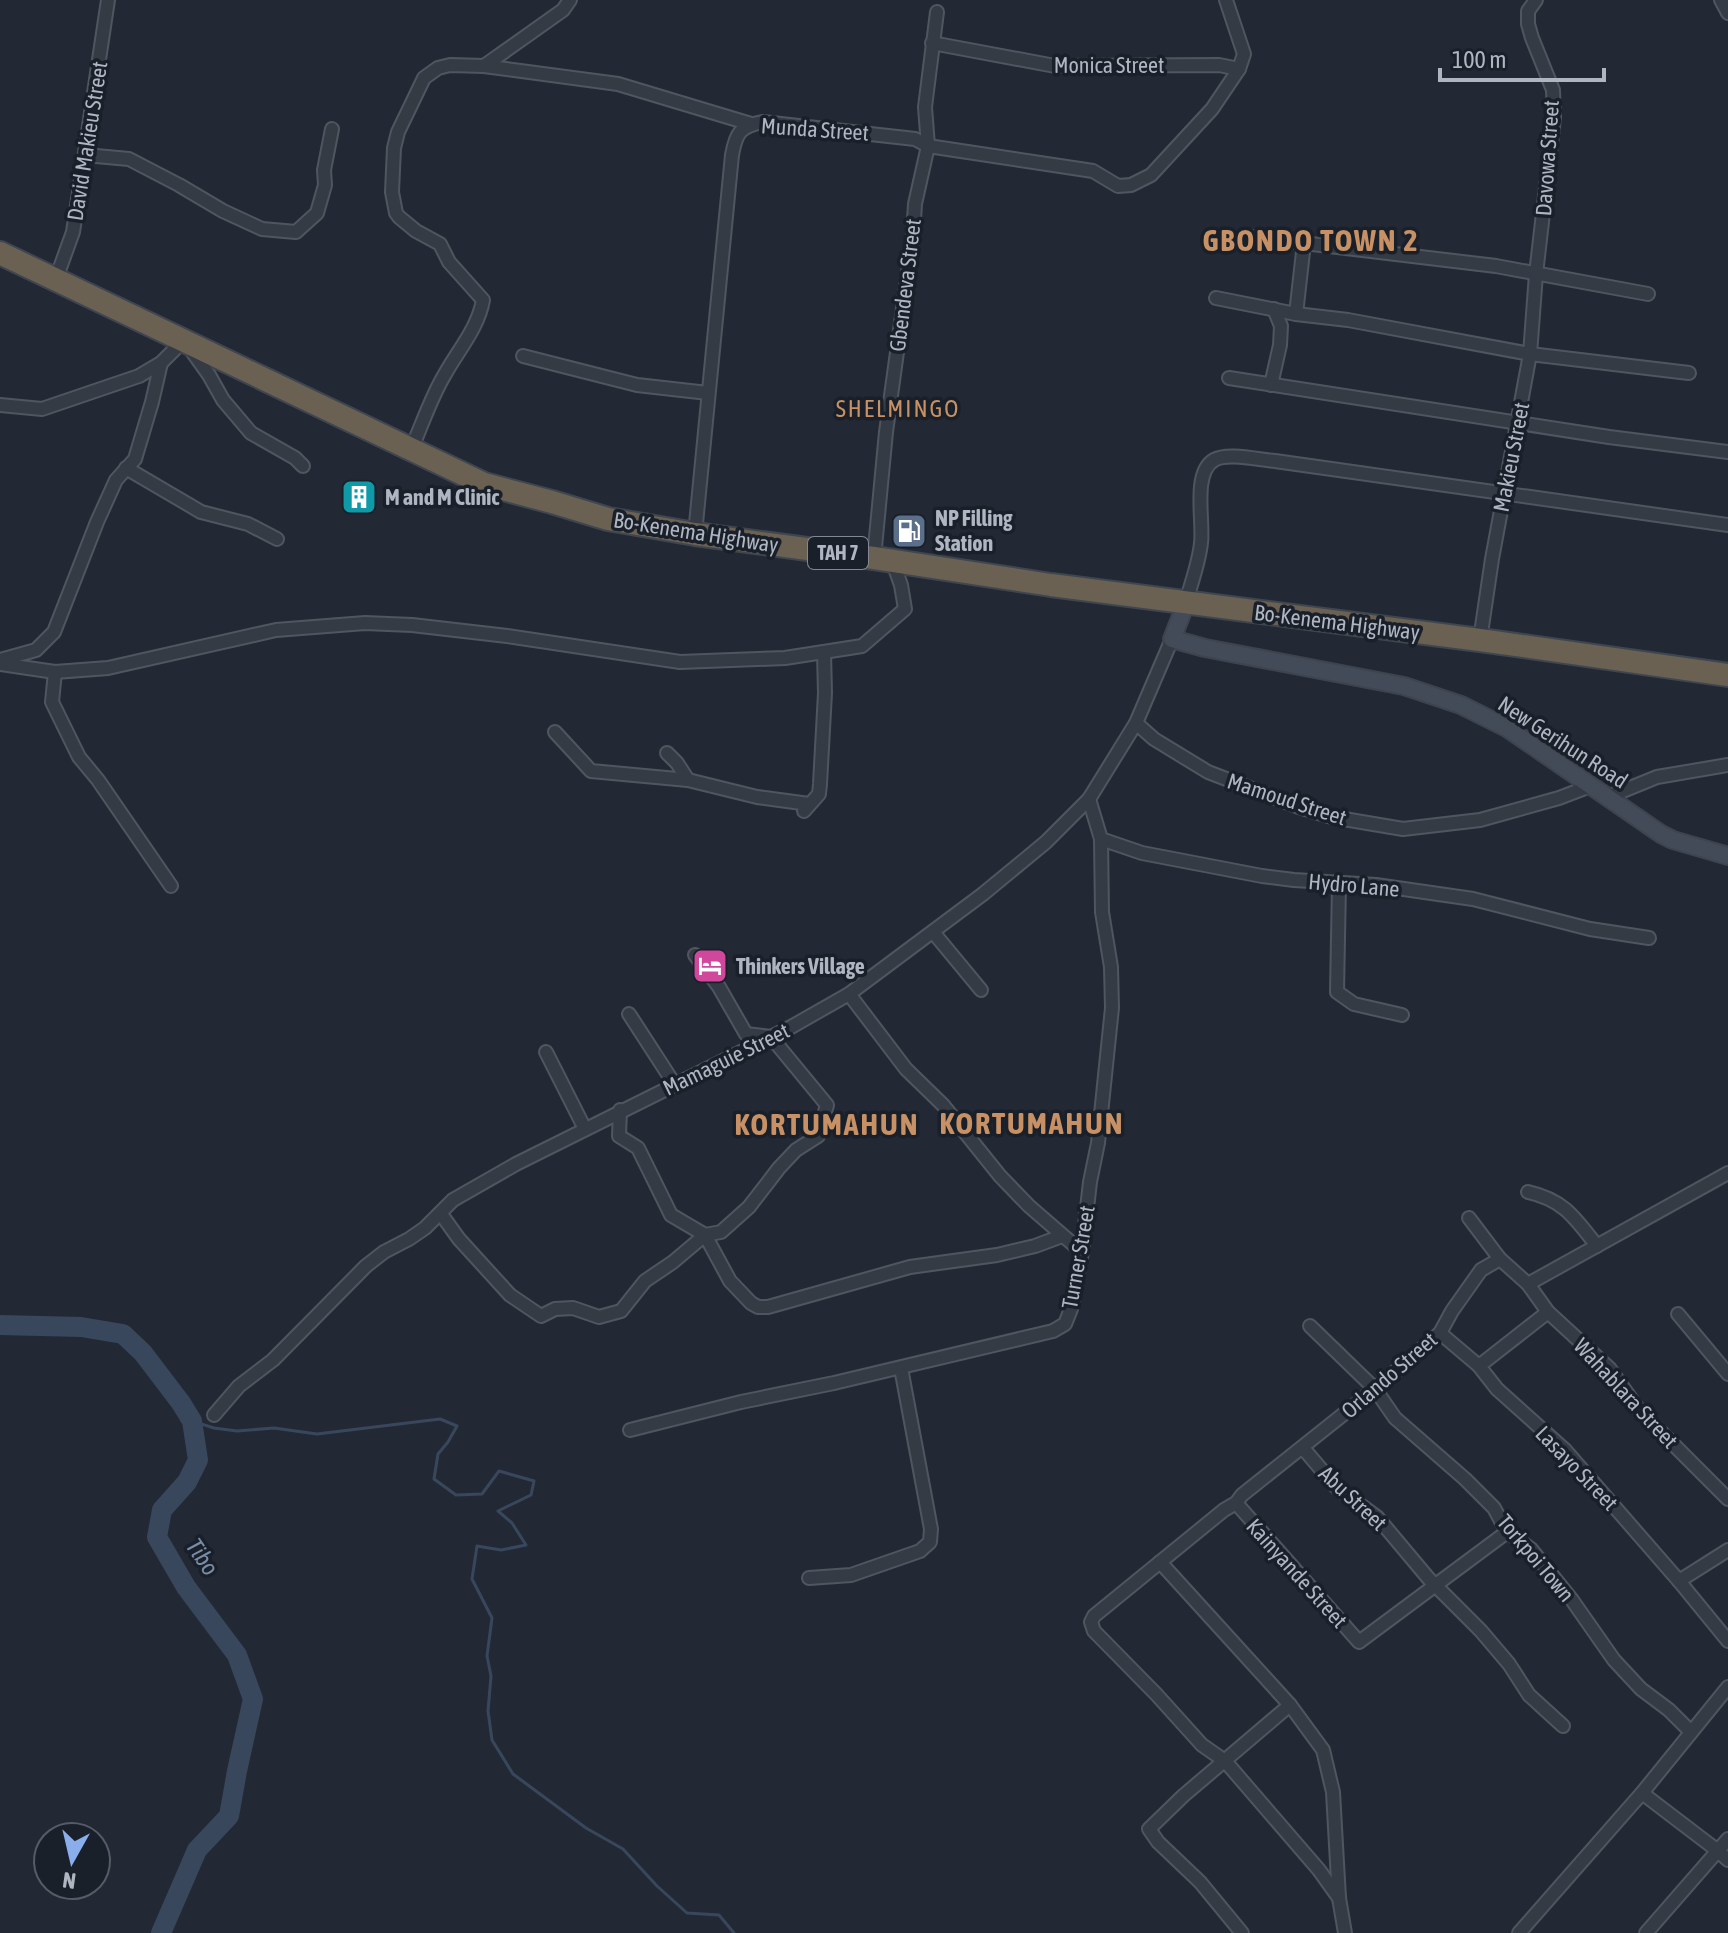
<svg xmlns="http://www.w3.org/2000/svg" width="1728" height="1933" viewBox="0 0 1728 1933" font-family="'Asap Condensed',sans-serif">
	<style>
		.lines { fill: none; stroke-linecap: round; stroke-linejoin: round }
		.stream { stroke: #39475c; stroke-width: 3 }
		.river { stroke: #39475c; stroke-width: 20 }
		.street-casing { stroke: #4f5660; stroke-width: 16 }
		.secondary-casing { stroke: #3e444f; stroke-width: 20 }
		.highway-casing { stroke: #3f4650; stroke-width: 26 }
		.street { stroke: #353b45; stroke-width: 12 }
		.secondary { stroke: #434b58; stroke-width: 16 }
		.highway { stroke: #6a6153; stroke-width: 22 }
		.labels { text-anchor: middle; stroke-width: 7; stroke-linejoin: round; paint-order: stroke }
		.shield { fill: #1a202a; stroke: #828994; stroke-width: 2 }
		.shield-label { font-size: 20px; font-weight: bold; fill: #afb6c2 }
		.street-label { font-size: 22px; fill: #afb6c2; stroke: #1a202a }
		.poi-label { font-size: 22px; font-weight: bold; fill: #afb6c2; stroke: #1a202a; text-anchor: start }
		.neighbourhood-label { font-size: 24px; letter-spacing: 2px; fill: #c79165; stroke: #1a202a }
		.water-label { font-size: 24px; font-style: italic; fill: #7a8da8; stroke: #1a202a }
		.district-label { font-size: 30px; font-weight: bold; letter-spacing: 2px; fill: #c79165; stroke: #1a202a }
	</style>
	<rect width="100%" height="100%" fill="#222934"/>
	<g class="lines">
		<polyline class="stream" points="192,1421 214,1428 237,1431 274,1428 317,1434 440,1419 457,1426 448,1442 438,1454 434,1479 456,1495 482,1494 499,1471 534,1481 531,1495 498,1511 512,1523 526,1545 501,1550 477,1546 472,1579 492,1618 487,1656 491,1676 488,1711 492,1740 513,1774 586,1828 623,1849 657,1886 687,1913 719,1915 734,1933"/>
		<polyline class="river" points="0,1325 81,1327 123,1334 143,1353 181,1403 192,1421 198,1460 187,1482 162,1510 157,1537 186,1587 237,1655 253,1699 237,1771 229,1816 197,1850 161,1933"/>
		<defs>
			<g id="street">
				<polyline points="1721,0 1728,13"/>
				<polyline points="932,43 1055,66 1219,65 1239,69"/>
				<polyline points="484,66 618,84 751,124"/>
				<polyline points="85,155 129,159 179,185 223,211 262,229 296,232 317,213 325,185 324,170 332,129"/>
				<polyline points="1245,236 1496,266 1648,294"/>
				<polyline points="56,279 73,232 108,0"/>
				<polyline points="1216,298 1296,314 1348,320 1530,354 1689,373"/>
				<polyline points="1296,314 1304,243"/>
				<polyline points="523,356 637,385 708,393"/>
				<polyline points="1229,378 1609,437 1728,452"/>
				<polyline points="1271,385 1280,345 1281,326 1274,309"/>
				<polyline points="0,405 42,409 139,376 161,363 184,340 209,375 223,400 251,433 295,458 303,466"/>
				<path d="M411 450C422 425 431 397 445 374 459 349 478 328 483 300L449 262 440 244 416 231 399 217 396 213 392 192 394 148 398 132 424 78 438 68 450 65 484 66 563 10 570 0"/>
				<polyline points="126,468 201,512 248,524 277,539"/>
				<path d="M695 534 732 155C736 133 740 126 763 122L915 139 928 146 1093 171 1118 186 1131 185 1151 175 1212 109 1239 69 1244 54 1226 0"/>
				<polyline points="874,558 886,432 913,236 915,204 928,146 925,107 937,12"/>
				<path d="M1186 603C1191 583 1199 563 1201 543 1204 522 1192 473 1214 460 1228 452 1259 460 1275 461L1728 525"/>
				<polyline points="1480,640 1492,559 1530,354 1536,274 1554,118 1553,90 1532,38 1528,24 1528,11 1536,0"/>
				<polyline points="0,660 36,650 54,632 97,522 116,480 135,459 152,402 161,363"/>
				<polyline points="0,664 55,672 108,668 276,630 365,623 412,625 507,636 680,662 785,658 862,646 905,609 901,585 892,560"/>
				<polyline points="55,672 52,702 79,757 98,780 171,886"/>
				<polyline points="1136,723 1154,739 1208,772 1299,807 1332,817 1403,829 1480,820 1559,798 1593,785"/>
				<polyline points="555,732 591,771 688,780"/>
				<polyline points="667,753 677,763 688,780 757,797 809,804"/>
				<polyline points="1608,797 1657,777 1728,765"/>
				<polyline points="1089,799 1101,839 1142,853 1262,876 1294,880 1376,885 1473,899 1590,929 1649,938"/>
				<polyline points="804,811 819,794 820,784 825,693 824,652"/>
				<polyline points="1339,883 1337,992 1354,1004 1402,1015"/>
				<polyline points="933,932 981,990"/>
				<polyline points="849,994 906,1069 943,1105 1000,1176 1029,1206 1082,1252"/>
				<polyline points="629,1014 675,1085"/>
				<polyline points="546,1052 585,1129"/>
				<polyline points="620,1110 619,1136 638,1148 671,1215 705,1235 730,1281 751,1303 758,1307 768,1307 910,1267 997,1255 1035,1246 1062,1236"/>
				<path d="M1528 1192C1564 1200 1575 1218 1597 1246"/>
				<polyline points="441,1214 459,1239 510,1295 541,1316 555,1309 573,1308 599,1317 621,1311 645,1281 673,1262 705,1235 721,1232 749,1207 779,1168 796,1150 818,1136 827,1105 771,1037 746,1034 719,987 695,955"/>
				<polyline points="1469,1218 1500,1259"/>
				<polyline points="1528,1284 1548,1312 1610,1369 1639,1410 1728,1499"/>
				<polyline points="1548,1312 1479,1366 1497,1389 1565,1450 1679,1581 1728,1641"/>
				<polyline points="1678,1314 1728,1374"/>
				<polyline points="1310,1326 1375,1389 1395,1418 1465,1479 1494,1508 1507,1532 1531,1549 1572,1600 1614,1660 1641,1689 1669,1710 1691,1732"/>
				<polyline points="1440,1333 1479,1366"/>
				<polyline points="214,1415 239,1386 273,1360 366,1266 384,1252 409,1239 425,1228 453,1200 516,1164 791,1027 849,994 983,894 1046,842 1089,799 1136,723 1172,639"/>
				<polyline points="630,1430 741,1402 834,1383 1053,1331 1065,1324 1071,1309 1082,1252 1090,1182 1098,1143 1112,1008 1111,967 1102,912 1101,839"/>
				<polyline points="1303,1448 1337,1488 1377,1517 1429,1579 1481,1631 1509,1664 1529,1695 1563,1726"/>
				<polyline points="1236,1503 1359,1642 1507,1532"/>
				<polyline points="1160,1562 1290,1705 1323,1750 1333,1792 1339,1898"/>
				<polyline points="809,1578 851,1575 920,1551 930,1542 931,1529 901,1368"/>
				<polyline points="1679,1581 1728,1550"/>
				<polyline points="1642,1793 1718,1851 1728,1860"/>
				<polyline points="1242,1933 1200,1882 1158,1842 1149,1829 1183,1796 1290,1705"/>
				<polyline points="1345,1933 1339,1898 1319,1870 1225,1761 1202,1745 1156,1694 1094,1631 1091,1622 1094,1616 1224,1510 1236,1503 1242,1495 1375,1389 1440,1333 1452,1311 1481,1270 1500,1259 1528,1284 1728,1173"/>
				<polyline points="1519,1933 1642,1793 1728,1687"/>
				<polyline points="1646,1933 1728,1839"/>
			</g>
			<polyline id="secondary" points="1186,603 1172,639 1205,648 1404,686 1461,705 1507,728 1661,834 1673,840 1728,856"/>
			<polyline id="highway" points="0,253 484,484 552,502 608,519 695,534 874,558 1051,585 1480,640 1728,675"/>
		</defs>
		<use href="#street" class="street-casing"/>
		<use href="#secondary" class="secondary-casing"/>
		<use href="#highway" class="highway-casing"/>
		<use href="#street" class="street"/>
		<use href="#secondary" class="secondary"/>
		<use href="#highway" class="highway"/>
	</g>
	<defs>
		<symbol id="building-square" viewBox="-11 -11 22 22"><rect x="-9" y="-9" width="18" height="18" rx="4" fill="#0f9aa8" stroke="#1a202a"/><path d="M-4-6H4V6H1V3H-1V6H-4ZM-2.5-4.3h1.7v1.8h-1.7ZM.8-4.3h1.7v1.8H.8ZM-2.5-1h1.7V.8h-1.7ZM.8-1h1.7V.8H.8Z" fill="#fff"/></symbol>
		<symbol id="fuel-square" viewBox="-11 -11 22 22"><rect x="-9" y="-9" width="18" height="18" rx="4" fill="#5c6f8a" stroke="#1a202a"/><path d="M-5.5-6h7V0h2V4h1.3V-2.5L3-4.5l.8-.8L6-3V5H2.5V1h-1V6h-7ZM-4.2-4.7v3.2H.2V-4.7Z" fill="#fff"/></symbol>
		<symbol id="hotel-square" viewBox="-11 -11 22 22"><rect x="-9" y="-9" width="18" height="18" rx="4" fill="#d1479c" stroke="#1a202a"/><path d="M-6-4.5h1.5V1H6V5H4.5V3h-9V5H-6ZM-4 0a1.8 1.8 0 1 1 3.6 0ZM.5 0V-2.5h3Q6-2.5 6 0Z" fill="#fff"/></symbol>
	</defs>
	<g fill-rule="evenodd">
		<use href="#building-square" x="339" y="477" width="40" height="40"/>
		<use href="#fuel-square" x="889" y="511" width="40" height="40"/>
		<use href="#hotel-square" x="690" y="946" width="40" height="40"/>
	</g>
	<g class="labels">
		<rect class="shield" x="808" y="537" width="60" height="32" rx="6"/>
		<g class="shield-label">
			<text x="838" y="560">TAH 7</text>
		</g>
		<g class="street-label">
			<text x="1109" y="73">Monica Street</text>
			<text transform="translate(815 129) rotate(4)" y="8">Munda Street</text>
			<text transform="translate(87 141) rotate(-81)" y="8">David Makieu Street</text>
			<text transform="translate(1547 158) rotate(-86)" y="8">Davowa Street</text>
			<text transform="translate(905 285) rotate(-83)" y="8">Gbendeva Street</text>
			<text transform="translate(1511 457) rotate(-79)" y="8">Makieu Street</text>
			<text transform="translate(696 532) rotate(9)" y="8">Bo-Kenema Highway</text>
			<text transform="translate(1337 622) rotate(7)" y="8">Bo-Kenema Highway</text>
			<text transform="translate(1563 742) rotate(33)" y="8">New Gerihun Road</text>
			<text transform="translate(1287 799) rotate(18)" y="8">Mamoud Street</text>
			<text transform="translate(1354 885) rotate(5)" y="8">Hydro Lane</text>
			<text transform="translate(726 1059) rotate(-26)" y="8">Mamaguie Street</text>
			<text transform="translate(1078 1257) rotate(-80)" y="8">Turner Street</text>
			<text transform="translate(1389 1375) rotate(-41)" y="8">Orlando Street</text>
			<text transform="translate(1626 1393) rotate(47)" y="8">Wahablara Street</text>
			<text transform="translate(1577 1468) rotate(46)" y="8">Lasayo Street</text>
			<text transform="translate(1353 1498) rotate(43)" y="8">Abu Street</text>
			<text transform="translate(1536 1558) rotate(50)" y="8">Torkpoi Town</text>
			<text transform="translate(1297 1573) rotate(48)" y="8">Kainyande Street</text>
		</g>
		<g class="poi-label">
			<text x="385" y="505">M and M Clinic</text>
			<text x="935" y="526">NP Filling<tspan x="935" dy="25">Station</tspan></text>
			<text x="736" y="974">Thinkers Village</text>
		</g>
		<g class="neighbourhood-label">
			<text x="898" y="417">SHELMINGO</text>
		</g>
		<g class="water-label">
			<text transform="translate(202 1557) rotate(56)" y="8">Tibo</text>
		</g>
		<g class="district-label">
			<text x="1311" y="251">GBONDO TOWN 2</text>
			<text x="1032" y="1134">KORTUMAHUN</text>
			<text x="827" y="1135">KORTUMAHUN</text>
		</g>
	</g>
	<g transform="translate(72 1861) rotate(188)"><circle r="38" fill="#1a202a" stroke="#565c67" stroke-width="2"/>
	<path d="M0-6L14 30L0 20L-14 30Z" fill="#8aaeec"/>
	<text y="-12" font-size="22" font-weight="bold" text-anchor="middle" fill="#afb6c2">N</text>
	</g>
	<path d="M1440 68v12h164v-12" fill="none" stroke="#afb6c2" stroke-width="4"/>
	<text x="1452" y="68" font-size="24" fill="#afb6c2" stroke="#1a202a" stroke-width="6" paint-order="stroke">100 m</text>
</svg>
